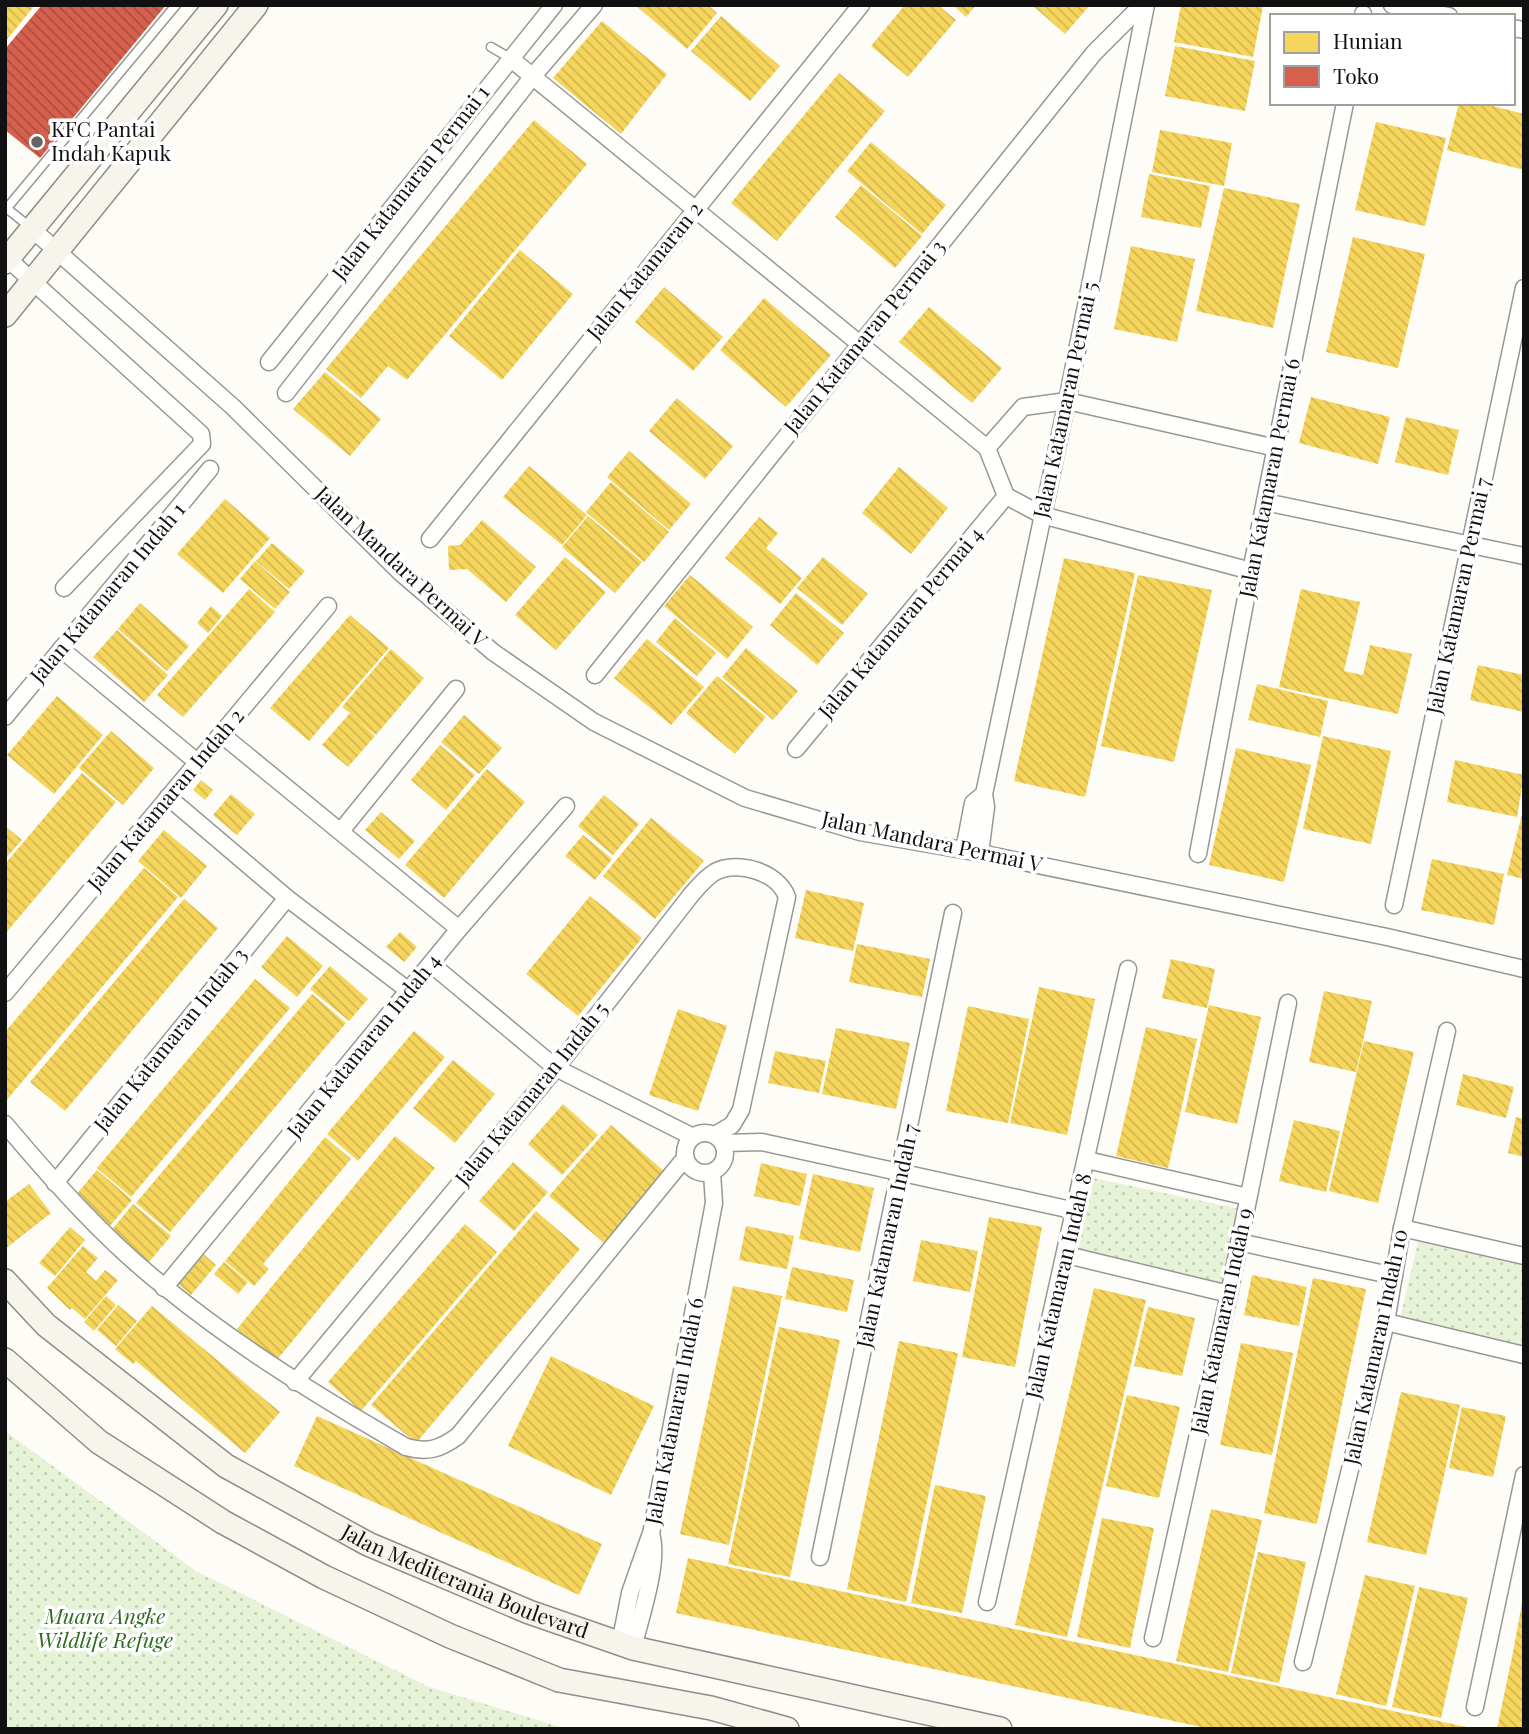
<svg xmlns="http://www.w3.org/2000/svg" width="1529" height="1734" viewBox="0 0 1529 1734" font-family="'Playfair Display',serif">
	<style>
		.park { fill: url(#park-dots) }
		.homes { fill: url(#homes-back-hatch) }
		.shops { fill: url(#shops-back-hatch) }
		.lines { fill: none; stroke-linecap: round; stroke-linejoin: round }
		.lane-casing { stroke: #979795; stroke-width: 11 }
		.street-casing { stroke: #979795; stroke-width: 19 }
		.secondary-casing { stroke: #8e8d8b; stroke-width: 26 }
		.lane { stroke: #fffffe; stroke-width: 8 }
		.street { stroke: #fffffe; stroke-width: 16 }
		.secondary { stroke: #f6f4eb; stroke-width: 23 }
		.poi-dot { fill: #646362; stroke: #fff; stroke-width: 2.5 }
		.labels { text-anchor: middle; stroke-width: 7; stroke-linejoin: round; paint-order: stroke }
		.poi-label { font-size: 21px; fill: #111; stroke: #fff; text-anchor: start }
		.street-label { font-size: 21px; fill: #111; stroke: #fff }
		.park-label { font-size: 21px; font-style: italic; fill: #2f6b1f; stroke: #fff }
	</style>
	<defs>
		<pattern id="park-dots" width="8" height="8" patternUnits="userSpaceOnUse" patternTransform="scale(1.75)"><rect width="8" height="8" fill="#e7f3d7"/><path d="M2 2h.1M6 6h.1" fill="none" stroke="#c5cfb8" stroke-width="1.8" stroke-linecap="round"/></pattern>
		<pattern id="homes-back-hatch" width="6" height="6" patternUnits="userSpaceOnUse" patternTransform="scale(1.75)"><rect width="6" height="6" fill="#f6d55c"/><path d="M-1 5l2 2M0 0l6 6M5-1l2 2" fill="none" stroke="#d2b64f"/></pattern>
		<pattern id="shops-back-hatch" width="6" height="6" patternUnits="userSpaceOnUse" patternTransform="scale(1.75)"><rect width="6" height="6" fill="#d6604d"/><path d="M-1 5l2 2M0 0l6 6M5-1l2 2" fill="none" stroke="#ac4e3f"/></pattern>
	</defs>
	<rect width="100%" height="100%" fill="#fdfcf7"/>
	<g class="park">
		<polygon points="1094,1178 1239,1209 1221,1289 1076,1259"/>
		<polygon points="1418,1242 1524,1266 1524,1351 1399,1323"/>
		<polygon points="5,1431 196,1571 429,1687 567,1729 5,1729"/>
	</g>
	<g class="homes">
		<polygon points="5,5 35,5 5,42"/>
		<polygon points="635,5 708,5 717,13 687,49"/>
		<polygon points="905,5 938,5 956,20 908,77 871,46"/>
		<polygon points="953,5 976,5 966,17"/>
		<polygon points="1032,5 1090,5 1065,34"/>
		<polygon points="1181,5 1263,6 1253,57 1174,42"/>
		<polygon points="721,16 780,66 750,101 691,51"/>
		<polygon points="602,21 667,74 621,134 553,78"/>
		<polygon points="1175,46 1255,61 1245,111 1165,96"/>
		<polygon points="839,73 885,111 777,241 731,203"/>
		<polygon points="1459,103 1481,103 1524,114 1524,170 1447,150"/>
		<polygon points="534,120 587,164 407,380 388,366 361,398 326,369"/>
		<polygon points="1376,122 1446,138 1425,226 1355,210"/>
		<polygon points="1160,130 1232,143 1224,186 1152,172"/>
		<polygon points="871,142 946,205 922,234 847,171"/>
		<polygon points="1149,174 1210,186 1201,228 1141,217"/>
		<polygon points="861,185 922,236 895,268 835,217"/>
		<polygon points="1224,188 1300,204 1273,328 1196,311"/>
		<polygon points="1353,237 1425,254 1398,368 1326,352"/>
		<polygon points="1131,246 1195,259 1177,342 1114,329"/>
		<polygon points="520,250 573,294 502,380 449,336"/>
		<polygon points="664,287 723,337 693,371 635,322"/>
		<polygon points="764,298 831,355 786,407 720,350"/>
		<polygon points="929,307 1002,368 972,403 899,342"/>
		<polygon points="325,372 381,419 350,456 293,409"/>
		<polygon points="1311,397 1390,417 1378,464 1299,443"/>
		<polygon points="677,398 733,446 705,479 649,431"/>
		<polygon points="1406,417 1459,430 1448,475 1395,462"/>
		<polygon points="629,451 691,504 669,530 607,477"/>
		<polygon points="529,466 587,515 562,545 503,497"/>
		<polygon points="899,467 948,508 911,554 862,513"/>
		<polygon points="611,482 669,532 644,562 586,512"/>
		<polygon points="225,499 270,538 223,593 177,554"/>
		<polygon points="588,516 642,562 615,593 562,547"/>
		<polygon points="759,517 778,533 766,548 802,578 780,604 725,558"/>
		<polygon points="482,520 536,567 506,602 467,569 449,570 448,546 460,545"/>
		<polygon points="272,543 305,571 289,589 256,561"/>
		<polygon points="565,557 606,592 556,650 515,615"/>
		<polygon points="823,557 868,594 842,625 797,588"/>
		<polygon points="1064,558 1135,573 1085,797 1014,781"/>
		<polygon points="255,561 290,592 275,609 240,579"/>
		<polygon points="690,575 753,627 727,659 664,606"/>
		<polygon points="1138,575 1212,590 1174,762 1101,746"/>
		<polygon points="249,589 275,612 183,717 157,695"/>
		<polygon points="1301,589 1360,602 1344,671 1363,675 1370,645 1412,654 1398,714 1279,687"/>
		<polygon points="796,593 844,633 817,665 770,625"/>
		<polygon points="140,603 189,646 167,671 118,629"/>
		<polygon points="211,606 222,616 208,633 197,623"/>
		<polygon points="350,615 389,648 309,741 270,708"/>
		<polygon points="675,618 716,653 697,676 656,642"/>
		<polygon points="117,630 168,675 144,702 93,657"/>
		<polygon points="647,639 704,687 671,725 614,678"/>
		<polygon points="746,648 798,691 773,720 722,677"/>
		<polygon points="391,649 424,678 376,735 360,722 375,736 348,767 322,745 350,713 342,707"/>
		<polygon points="1478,665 1524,675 1524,712 1470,700"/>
		<polygon points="717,676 766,717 735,754 686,713"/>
		<polygon points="1257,684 1328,701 1320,737 1248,720"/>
		<polygon points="57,696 103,735 54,794 7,755"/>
		<polygon points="464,715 502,748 479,774 441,742"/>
		<polygon points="111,731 154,768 123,805 79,768"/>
		<polygon points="1323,736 1391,751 1371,844 1303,829"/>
		<polygon points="440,745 475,775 446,810 411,780"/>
		<polygon points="1236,748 1311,765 1284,882 1209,865"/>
		<polygon points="1455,760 1524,775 1517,817 1447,802"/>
		<polygon points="487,769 525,802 444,898 405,865"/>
		<polygon points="82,773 116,802 5,934 5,864"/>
		<polygon points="201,780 213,790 205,800 193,790"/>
		<polygon points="231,794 255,814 237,835 213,815"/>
		<polygon points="604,795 639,824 613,855 578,826"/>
		<polygon points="1524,806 1524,879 1507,875"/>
		<polygon points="381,812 415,841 399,859 365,830"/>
		<polygon points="651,818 704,861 655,919 603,876"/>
		<polygon points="5,826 22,840 5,859"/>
		<polygon points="164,830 207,866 181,898 138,861"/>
		<polygon points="583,835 612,859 595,880 565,856"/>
		<polygon points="1432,859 1504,874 1494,925 1421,910"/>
		<polygon points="144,868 178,897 5,1102 5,1032"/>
		<polygon points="806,890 864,903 853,951 795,938"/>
		<polygon points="590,896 642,938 578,1016 526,974"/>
		<polygon points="184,899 218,928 65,1111 30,1082"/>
		<polygon points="400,932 417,947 404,962 386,947"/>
		<polygon points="287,936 323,966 297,997 261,967"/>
		<polygon points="857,944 930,959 922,997 849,982"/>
		<polygon points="1171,959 1215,969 1207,1008 1162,998"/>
		<polygon points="330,966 368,999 349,1021 310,989"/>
		<polygon points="255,979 290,1008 131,1197 97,1168"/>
		<polygon points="1039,987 1095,999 1067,1135 1010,1123"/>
		<polygon points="1324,991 1372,1001 1356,1072 1309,1062"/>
		<polygon points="312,994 346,1023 170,1232 136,1203"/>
		<polygon points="1209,1005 1261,1017 1237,1124 1185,1112"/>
		<polygon points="968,1006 1029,1019 1008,1123 946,1111"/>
		<polygon points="678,1009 727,1026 698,1111 649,1095"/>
		<polygon points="1146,1027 1197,1039 1168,1168 1116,1156"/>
		<polygon points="836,1028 910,1043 896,1109 822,1094"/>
		<polygon points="414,1031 445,1057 358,1161 327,1134"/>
		<polygon points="1364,1041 1414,1052 1378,1203 1329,1191"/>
		<polygon points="775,1051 826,1061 819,1093 768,1083"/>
		<polygon points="453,1060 495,1094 455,1143 413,1108"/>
		<polygon points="1463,1074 1514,1087 1506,1118 1456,1105"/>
		<polygon points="563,1104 598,1135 562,1175 528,1144"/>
		<polygon points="1516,1117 1524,1119 1524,1157 1508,1153"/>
		<polygon points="1294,1120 1340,1131 1326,1192 1279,1181"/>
		<polygon points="611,1125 665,1172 604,1243 549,1196"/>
		<polygon points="395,1136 435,1168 276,1361 237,1329"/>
		<polygon points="325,1137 351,1159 263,1264 269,1269 254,1286 225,1261"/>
		<polygon points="513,1162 548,1192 514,1231 479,1201"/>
		<polygon points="761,1163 807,1174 800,1206 754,1196"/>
		<polygon points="97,1170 132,1200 109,1227 74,1197"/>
		<polygon points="813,1174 874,1188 860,1252 799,1239"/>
		<polygon points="29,1184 51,1213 5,1249 5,1202"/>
		<polygon points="133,1204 171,1236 149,1262 111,1231"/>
		<polygon points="536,1211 580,1249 416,1443 371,1405"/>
		<polygon points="989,1217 1042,1227 1015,1367 962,1357"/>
		<polygon points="465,1224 497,1252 361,1411 328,1382"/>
		<polygon points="746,1226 794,1236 787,1269 739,1260"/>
		<polygon points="70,1227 85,1240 55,1276 39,1263"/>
		<polygon points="921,1240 978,1251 970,1292 913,1281"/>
		<polygon points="83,1246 98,1258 86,1272 96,1281 105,1270 118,1280 85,1319 72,1308 70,1310 47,1288"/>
		<polygon points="201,1252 216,1265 191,1295 176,1282"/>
		<polygon points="224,1262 248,1282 238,1294 214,1274"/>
		<polygon points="792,1267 854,1280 847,1312 785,1299"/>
		<polygon points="1252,1275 1307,1287 1299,1326 1244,1315"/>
		<polygon points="1313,1278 1366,1289 1317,1524 1264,1513"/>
		<polygon points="733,1286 782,1296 729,1545 680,1534"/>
		<polygon points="1094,1288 1146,1300 1067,1637 1015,1625"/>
		<polygon points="106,1296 116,1305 94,1331 84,1322"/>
		<polygon points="118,1305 137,1321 116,1346 97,1330"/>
		<polygon points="152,1306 280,1412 245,1453 136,1361 133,1364 115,1349"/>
		<polygon points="1148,1307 1195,1318 1182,1376 1134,1366"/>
		<polygon points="779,1327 840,1340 790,1577 728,1564"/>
		<polygon points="899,1341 958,1353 906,1602 847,1589"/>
		<polygon points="1241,1343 1293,1353 1272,1455 1220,1445"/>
		<polygon points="551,1356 654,1406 611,1495 508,1446"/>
		<polygon points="1401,1392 1460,1405 1426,1555 1367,1542"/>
		<polygon points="1127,1395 1180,1407 1159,1498 1106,1486"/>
		<polygon points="1462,1407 1506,1416 1493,1477 1449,1468"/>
		<polygon points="317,1416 602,1544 579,1595 294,1466"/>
		<polygon points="935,1485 986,1496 962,1613 911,1603"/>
		<polygon points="1211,1509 1262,1520 1228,1672 1176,1661"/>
		<polygon points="1102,1518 1154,1528 1130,1648 1077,1637"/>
		<polygon points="1258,1552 1306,1562 1279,1683 1231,1673"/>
		<polygon points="688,1558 1471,1728 1470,1729 1210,1729 676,1613"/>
		<polygon points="1365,1575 1415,1586 1386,1706 1336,1694"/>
		<polygon points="1419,1587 1468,1598 1441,1718 1392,1707"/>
		<polygon points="1522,1603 1524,1729 1497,1729 1513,1652"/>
	</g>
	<polygon class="shops" points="42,5 166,5 40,158 5,130 5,49"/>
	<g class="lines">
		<defs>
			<g id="lane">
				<polyline points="491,47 510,58"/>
				<polyline points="5,207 30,227"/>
				<polyline points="7,208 176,5"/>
			</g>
			<g id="street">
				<polyline points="1392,5 1449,16"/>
				<polyline points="1363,16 1363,14"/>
				<polyline points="1513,28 1524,30"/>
				<polyline points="510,58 987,448"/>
				<polyline points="32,229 233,407 401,573 493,652 594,722 745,798 860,832 980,853 1387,937 1524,969"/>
				<polyline points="8,259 201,434 202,444 64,588"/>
				<polyline points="269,362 554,5"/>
				<polyline points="286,393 533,76 594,5"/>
				<polyline points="1265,502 1524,556"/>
				<polyline points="430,539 861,5"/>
				<polyline points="1251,571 1042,515 1006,496 987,448 1023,407 1067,401 1276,448"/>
				<polyline points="61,649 197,762"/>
				<polyline points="595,675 1094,53 1142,5"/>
				<polyline points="5,717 210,469"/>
				<polyline points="221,734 459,929"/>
				<polyline points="796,749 1006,496"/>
				<polyline points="168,797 287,898 409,991"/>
				<polyline points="341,831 456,689"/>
				<polyline points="964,850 973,803 984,794"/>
				<polyline points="980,853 986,807 984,794 1067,401 1146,5"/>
				<polyline points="1198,854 1251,571 1345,103"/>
				<polyline points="1394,905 1524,288"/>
				<polyline points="431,964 556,1068 693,1137"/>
				<polyline points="5,993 328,606"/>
				<path d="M5 1124C53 1181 107 1242 166 1288 241 1349 323 1399 406 1447 428 1453 440 1449 458 1436L685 1158"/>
				<circle cx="705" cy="1153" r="20"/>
				<polyline points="723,1143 762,1142 1076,1211"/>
				<polyline points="1087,1160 1248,1197"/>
				<polyline points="55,1183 287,898"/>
				<polyline points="1402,1228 1524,1256"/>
				<polyline points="1239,1242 1394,1276"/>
				<polyline points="1067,1255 1229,1294"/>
				<polyline points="164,1288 459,929 566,806"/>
				<polyline points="1386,1322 1524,1355"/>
				<path d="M295 1382 556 1068 691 895C698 887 706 877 715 872 738 860 778 872 787 897L741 1110 732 1125 715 1135"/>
				<polyline points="820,1557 953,913"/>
				<polyline points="987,1602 1128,969"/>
				<polyline points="1153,1638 1229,1294 1288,1003"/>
				<polyline points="620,1644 630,1593 650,1536"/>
				<path d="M633 1648C640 1618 660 1562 651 1534L714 1203 712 1173"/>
				<polyline points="1303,1662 1386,1322 1402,1228 1447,1031"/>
				<polyline points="1475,1707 1524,1475"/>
			</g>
			<g id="secondary">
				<polyline points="5,262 216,5"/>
				<polyline points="5,315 256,5"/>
				<path id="s1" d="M5 1281 46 1325 226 1466 368 1544 529 1612 633 1648 1000 1729"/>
				<polyline points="5,1360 99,1442 223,1522 324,1577 450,1636 559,1680 711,1708 787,1729"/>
			</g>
		</defs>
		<use href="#lane" class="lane-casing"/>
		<use href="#street" class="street-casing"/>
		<use href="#secondary" class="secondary-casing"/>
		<use href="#lane" class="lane"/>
		<use href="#street" class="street"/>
		<use href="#secondary" class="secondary"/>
	</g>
	<circle class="poi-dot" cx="37" cy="142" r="7"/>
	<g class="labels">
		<g class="poi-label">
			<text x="51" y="137">KFC Pantai<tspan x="51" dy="24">Indah Kapuk</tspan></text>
		</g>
		<g class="street-label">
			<text transform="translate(411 183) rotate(-52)" y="7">Jalan Katamaran Permai 1</text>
			<text transform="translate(645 271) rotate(-51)" y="7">Jalan Katamaran 2</text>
			<text transform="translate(865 337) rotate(-51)" y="7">Jalan Katamaran Permai 3</text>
			<text transform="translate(1066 400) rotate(-78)" y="7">Jalan Katamaran Permai 5</text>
			<text transform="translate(1270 478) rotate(-79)" y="7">Jalan Katamaran Permai 6</text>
			<text transform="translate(401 567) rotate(43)" y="7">Jalan Mandara Permai V</text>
			<text transform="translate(108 593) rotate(-50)" y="7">Jalan Katamaran Indah 1</text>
			<text transform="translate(1459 596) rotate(-78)" y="7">Jalan Katamaran Permai 7</text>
			<text transform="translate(901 623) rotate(-50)" y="7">Jalan Katamaran Permai 4</text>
			<text transform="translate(166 800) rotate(-50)" y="7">Jalan Katamaran Indah 2</text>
			<text transform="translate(932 842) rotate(12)" y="7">Jalan Mandara Permai V</text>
			<text transform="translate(171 1040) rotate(-51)" y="7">Jalan Katamaran Indah 3</text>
			<text transform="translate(364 1046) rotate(-51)" y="7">Jalan Katamaran Indah 4</text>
			<text transform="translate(532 1094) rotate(-51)" y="7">Jalan Katamaran Indah 5</text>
			<text transform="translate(888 1236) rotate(-78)" y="7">Jalan Katamaran Indah 7</text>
			<text transform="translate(1059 1286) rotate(-77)" y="7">Jalan Katamaran Indah 8</text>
			<text transform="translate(1222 1321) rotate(-78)" y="7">Jalan Katamaran Indah 9</text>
			<text transform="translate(1376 1347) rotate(-78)" y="7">Jalan Katamaran Indah 10</text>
			<text transform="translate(675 1411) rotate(-79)" y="7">Jalan Katamaran Indah 6</text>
			<text dy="7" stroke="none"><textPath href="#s1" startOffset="555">Jalan Mediterania Boulevard</textPath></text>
		</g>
		<g class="park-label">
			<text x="105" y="1624">Muara Angke<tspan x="105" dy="24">Wildlife Refuge</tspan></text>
		</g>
	</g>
	<rect width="1529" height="1734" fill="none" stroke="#111111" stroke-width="14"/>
	<rect x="1270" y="14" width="245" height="91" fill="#ffffff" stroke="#a0a0a0" stroke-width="2"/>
	<rect x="1284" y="32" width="35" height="21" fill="#f6d55c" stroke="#a0a0a0" stroke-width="2"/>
	<text x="1333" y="49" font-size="21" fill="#111111">Hunian</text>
	<rect x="1284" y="66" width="35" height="21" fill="#d6604d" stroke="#a0a0a0" stroke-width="2"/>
	<text x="1333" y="84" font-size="21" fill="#111111">Toko</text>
</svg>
